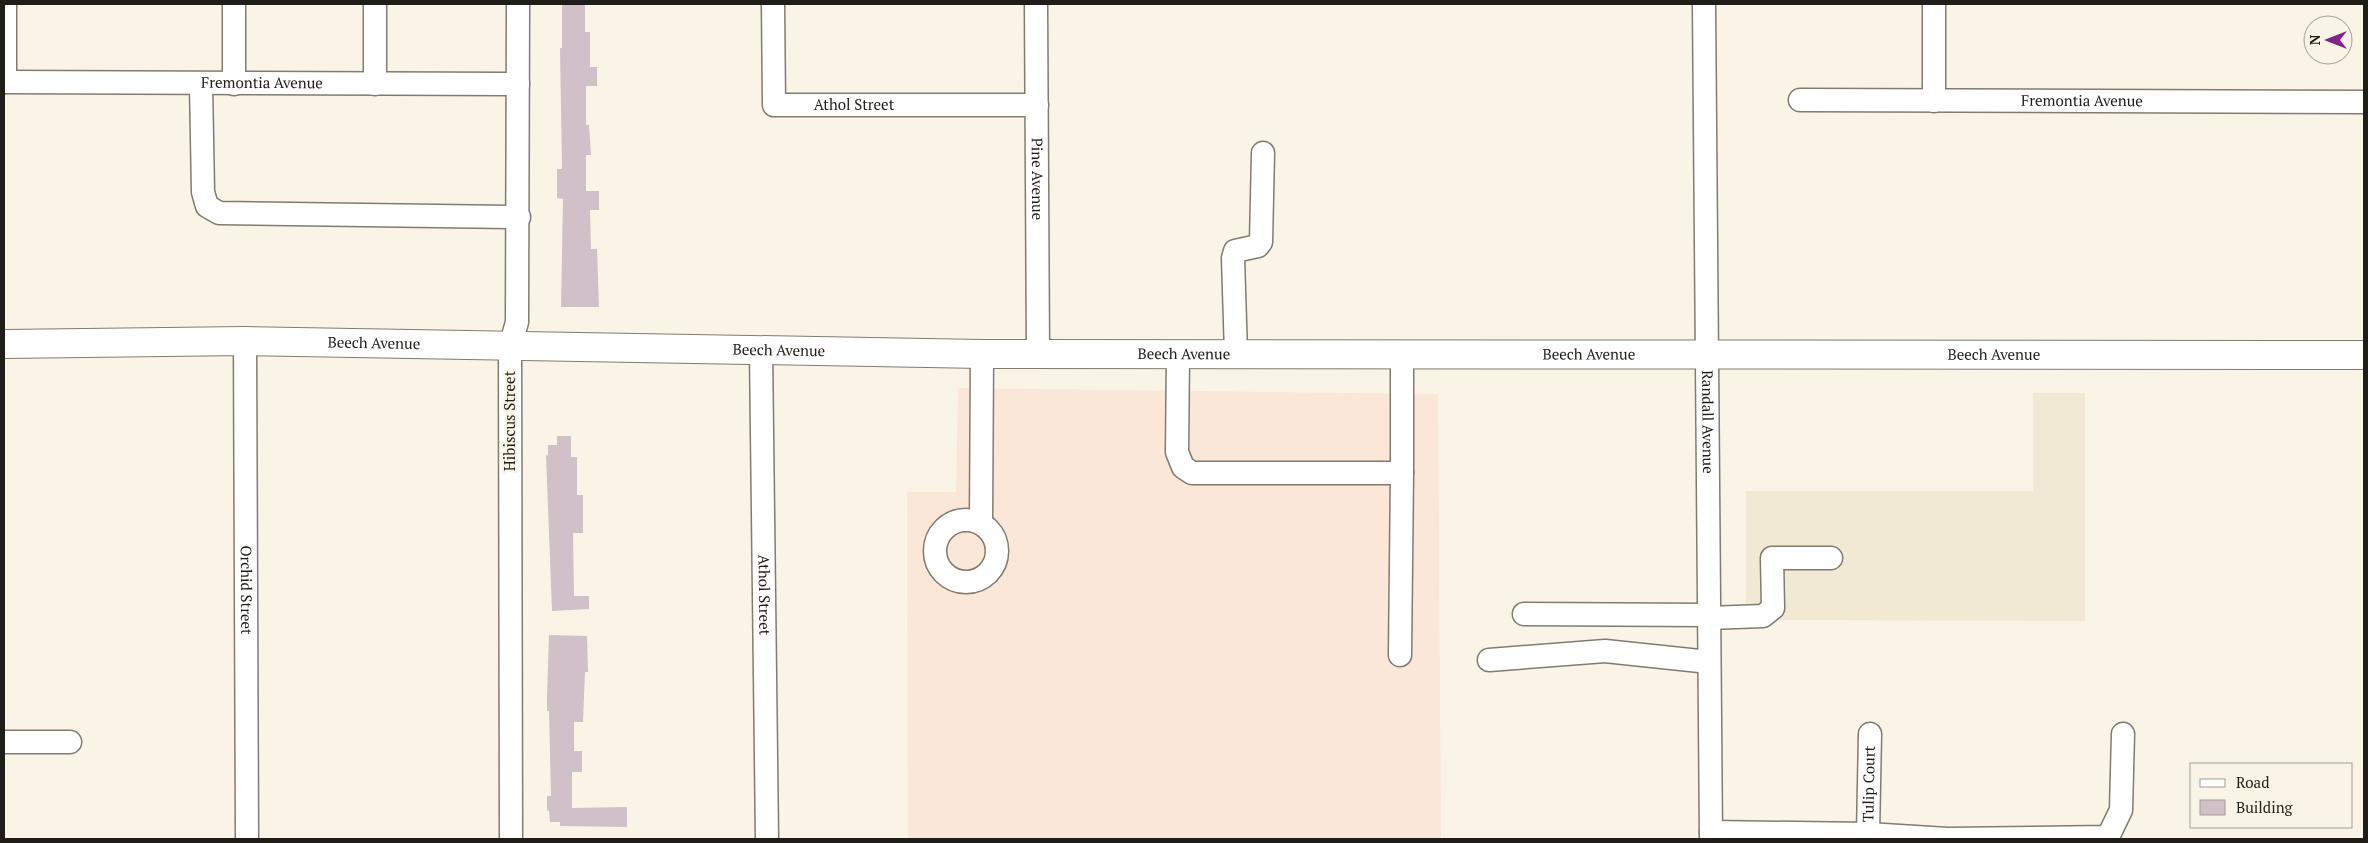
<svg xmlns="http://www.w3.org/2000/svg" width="2368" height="843" viewBox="0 0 2368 843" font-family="'PT Serif',serif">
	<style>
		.built { fill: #f1e9d3 }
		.education { fill: #fbe7d7 }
		.building { fill: #d0c0c8 }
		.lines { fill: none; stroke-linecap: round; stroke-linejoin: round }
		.minor-casing { stroke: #817c6f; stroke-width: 25 }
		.major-casing { stroke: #817c6f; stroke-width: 30 }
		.minor { stroke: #fff; stroke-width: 22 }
		.major { stroke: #fff; stroke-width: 28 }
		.labels { text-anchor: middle; stroke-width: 5; stroke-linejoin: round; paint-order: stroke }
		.street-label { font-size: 15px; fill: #1f1d18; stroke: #faf4e6 }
	</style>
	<rect width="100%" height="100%" fill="#faf4e6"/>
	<polygon class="built" points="2033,393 2085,393 2085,621 1746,620 1746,491 2033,491"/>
	<polygon class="education" points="958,388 1438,394 1441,839 908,839 907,492 956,492"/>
	<g class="building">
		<polygon points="562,4 585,4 585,32 590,32 590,67 597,67 597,86 586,86 586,125 589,125 591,155 586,155 586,191 599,191 599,210 590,210 591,249 597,249 599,307 561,307 563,199 557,198 557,169 562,169 560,48 562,48"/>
		<polygon points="557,436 571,436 571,457 577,457 577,495 583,495 583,533 573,533 574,596 589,596 589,609 552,611 546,455 548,456 548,445 557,445"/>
		<polygon points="549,635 587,636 588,672 585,672 583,722 574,722 574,751 582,751 582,772 572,772 572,808 627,807 627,827 560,826 560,822 550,822 549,811 547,810 547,796 551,796 549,711 547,711 547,697"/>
	</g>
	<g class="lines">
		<defs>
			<g id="minor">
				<polyline points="5,4 5,82"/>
				<polyline points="234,4 234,84"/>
				<path id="s1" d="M773 4 774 105H1037"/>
				<path id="s2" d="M1036 4 1038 354"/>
				<path id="s3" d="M1704 4 1711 839"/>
				<polyline points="1934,4 1934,101"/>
				<path id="s4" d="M4 82 518 84"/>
				<polyline points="201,84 203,192 207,206 219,213 519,217"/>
				<polyline points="375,84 375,4"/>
				<path id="s5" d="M1800 100 2364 102"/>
				<path id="s6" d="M245 341 247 839"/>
				<path id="s7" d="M761 350 767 839"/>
				<polyline points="1178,354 1177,452 1183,467 1192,473 1402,473 1402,353"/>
				<polyline points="1236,354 1233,258 1235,251 1258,246 1261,242 1263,153"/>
				<circle cx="966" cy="551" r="31"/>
				<polyline points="981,523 982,354"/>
				<polyline points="1524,614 1708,615"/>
				<polyline points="1708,618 1763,616 1773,608 1772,558 1831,558"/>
				<polyline points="1400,655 1402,473"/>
				<polyline points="1489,660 1605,651 1709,662"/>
				<polyline points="4,742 70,742"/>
				<polyline points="1711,832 1868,834 1947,839 2108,837 2121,810 2123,734"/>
				<path id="s8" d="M1868 834 1870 734"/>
				<polyline points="511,839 510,347 517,322 518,4"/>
			</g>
			<g id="major">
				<path id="s9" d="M4 344 245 341 982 354 2364 355"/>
			</g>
		</defs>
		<use href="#minor" class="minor-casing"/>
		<use href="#major" class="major-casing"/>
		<use href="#minor" class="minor"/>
		<use href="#major" class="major"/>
	</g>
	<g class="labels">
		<g class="street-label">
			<text dy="5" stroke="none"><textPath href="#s4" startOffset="258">Fremontia Avenue</textPath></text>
			<text dy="5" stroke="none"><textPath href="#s5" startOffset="282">Fremontia Avenue</textPath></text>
			<text dy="5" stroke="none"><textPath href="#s1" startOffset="181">Athol Street</textPath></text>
			<text dy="5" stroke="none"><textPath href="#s2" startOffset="175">Pine Avenue</textPath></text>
			<text dy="5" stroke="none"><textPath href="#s9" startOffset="370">Beech Avenue</textPath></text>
			<text dy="5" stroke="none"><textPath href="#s9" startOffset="775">Beech Avenue</textPath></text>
			<text dy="5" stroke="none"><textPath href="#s9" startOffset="1180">Beech Avenue</textPath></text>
			<text dy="5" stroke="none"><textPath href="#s9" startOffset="1585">Beech Avenue</textPath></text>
			<text dy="5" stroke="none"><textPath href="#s9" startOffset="1990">Beech Avenue</textPath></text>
			<text transform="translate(510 421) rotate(-90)" y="5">Hibiscus Street</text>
			<text dy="5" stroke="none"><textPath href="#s3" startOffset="418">Randall Avenue</textPath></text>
			<text dy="5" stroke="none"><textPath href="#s6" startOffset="249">Orchid Street</textPath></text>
			<text dy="5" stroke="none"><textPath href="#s7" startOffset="245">Athol Street</textPath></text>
			<text dy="5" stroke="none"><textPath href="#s8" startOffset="50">Tulip Court</textPath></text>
		</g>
	</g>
	<rect width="2368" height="843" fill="none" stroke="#1f1d18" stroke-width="10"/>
	<rect x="2190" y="763" width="162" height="65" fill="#faf4e6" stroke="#a29e94"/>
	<rect x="2200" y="779" width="25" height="8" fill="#ffffff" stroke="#a29e94"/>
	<text x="2236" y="788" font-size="15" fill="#1f1d18">Road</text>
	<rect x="2200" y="800" width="25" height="15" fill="#d0c0c8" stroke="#a29e94"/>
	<text x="2236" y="813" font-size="15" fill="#1f1d18">Building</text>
	<g transform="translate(2328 40) rotate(270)"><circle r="24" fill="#faf4e6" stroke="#a29e94"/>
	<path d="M0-4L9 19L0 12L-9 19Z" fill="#85238c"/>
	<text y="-8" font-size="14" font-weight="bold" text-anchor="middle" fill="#1f1d18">N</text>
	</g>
</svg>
